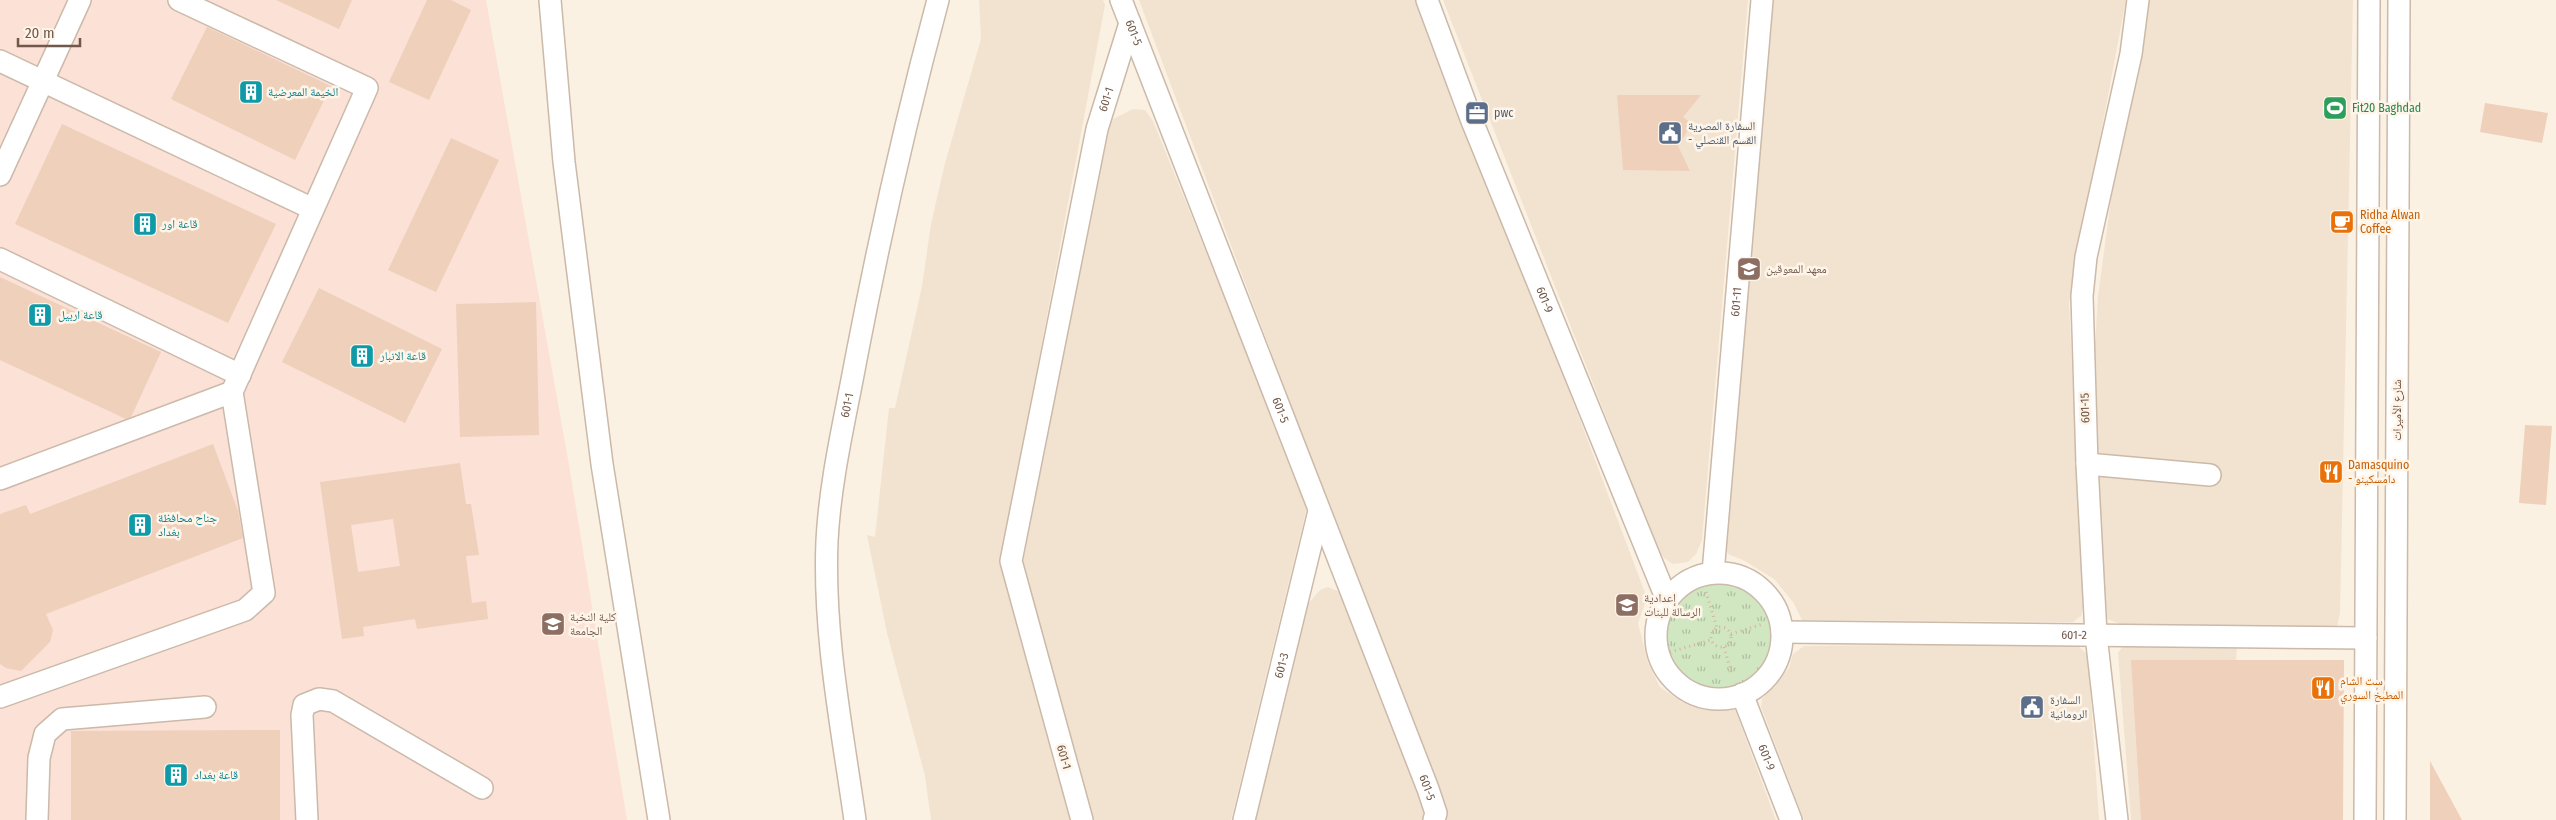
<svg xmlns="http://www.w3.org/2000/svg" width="2556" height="820" viewBox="0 0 2556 820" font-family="'Fira Sans Condensed','Noto Naskh Arabic',sans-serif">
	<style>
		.residential { fill: #f2e3d1 }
		.commercial { fill: #fbe1d6 }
		.grass { fill: url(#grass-tufts) }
		.building { fill: #efd0bb; fill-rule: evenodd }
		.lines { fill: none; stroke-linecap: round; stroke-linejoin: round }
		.minor-casing { stroke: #cbb9a9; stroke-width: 24 }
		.path { stroke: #d3b39f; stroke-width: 3; stroke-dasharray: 1 4; stroke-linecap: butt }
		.minor { stroke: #fff; stroke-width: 21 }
		.labels { text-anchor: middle; stroke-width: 5; stroke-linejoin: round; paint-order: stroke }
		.street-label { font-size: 12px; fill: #71584a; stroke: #fef5e8 }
		.culture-label { font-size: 12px; fill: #0d838f; stroke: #fef5e8; text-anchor: start }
		.leisure-label { font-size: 12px; fill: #27864d; stroke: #fef5e8; text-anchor: start }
		.service-label { font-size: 12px; fill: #4e5e75; stroke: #fef5e8; text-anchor: start }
		.food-label { font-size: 12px; fill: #c56008; stroke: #fef5e8; text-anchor: start }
		.education-label { font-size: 12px; fill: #785e54; stroke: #fef5e8; text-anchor: start }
	</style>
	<defs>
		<pattern id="grass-tufts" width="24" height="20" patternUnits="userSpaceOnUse" patternTransform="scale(1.25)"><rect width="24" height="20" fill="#d1e7c2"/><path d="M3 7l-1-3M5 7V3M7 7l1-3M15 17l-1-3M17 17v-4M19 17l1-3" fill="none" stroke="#aebea0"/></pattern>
	</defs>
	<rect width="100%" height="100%" fill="#fbf1e2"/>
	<g class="residential">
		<polygon points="979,0 1103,0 1105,5 1002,557 1007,591 1070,820 931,820 925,776 887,633 867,535 875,537 889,408 895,408 922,286 931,224 945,163 981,39"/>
		<polygon points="1139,0 1422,0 1647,598 1638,623 1648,663 1660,687 1682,702 1709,708 1734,707 1776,820 1443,820 1446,807 1382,648"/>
		<polygon points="1443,0 1748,0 1702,540 1696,554 1688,562 1673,564 1664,558 1657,547"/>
		<polygon points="1770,0 2126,0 2069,303 2083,607 2081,616 2073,622 1802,620 1793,602 1774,579 1745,561 1728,554 1724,545"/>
		<polygon points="2148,0 2353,0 2340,613 2336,632 2120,624 2107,619 2092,392 2098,296 2111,199 2141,56"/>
		<polygon points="1133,109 1145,110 1153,121 1308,503 1231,820 1090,820 1021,571 1108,126 1113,119"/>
		<polygon points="1328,587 1338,591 1346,601 1425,809 1427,820 1254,820 1307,605 1320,590"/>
		<polygon points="2068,643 2078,646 2088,655 2099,820 1804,820 1761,707 1762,699 1789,668 1793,654 1804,646"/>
		<polygon points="2237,644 2227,820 2131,820 2118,653 2123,646"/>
	</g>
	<polygon class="commercial" points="0,0 486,0 569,465 627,820 0,820"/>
	<circle class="grass" cx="1719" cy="636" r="52"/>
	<g class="building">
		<polygon points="276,0 352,0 339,29"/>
		<polygon points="427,0 451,0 471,10 429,100 389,82"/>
		<polygon points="207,27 331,86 295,160 171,99"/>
		<polygon points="1617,95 1701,95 1683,117 1692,124 1678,146 1690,171 1623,170"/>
		<polygon points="2485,103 2548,113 2542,143 2480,132"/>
		<polygon points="62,124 276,224 228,323 15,224"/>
		<polygon points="451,138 499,160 436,292 388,270"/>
		<polygon points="0,277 161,352 131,417 126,419 0,360"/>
		<polygon points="319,288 442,349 405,423 282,362"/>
		<polygon points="536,302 539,435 460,437 456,304"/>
		<polygon points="2525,425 2552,426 2546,505 2519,503"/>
		<polygon points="213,444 238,511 243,538 46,614 53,630 50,642 21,671 6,668 0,664 0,514 26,505 30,514"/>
		<path d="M460 463 466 504H471L479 555 466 556 472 603 486 601 488 619 417 629 415 619 363 627 364 636 342 639 320 482ZM393 519 400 566 358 572 351 525Z"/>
		<polygon points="2131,660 2344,660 2343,820 2141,820"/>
		<polygon points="280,730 280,820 71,820 71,731"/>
		<polygon points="2430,761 2462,820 2430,820"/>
	</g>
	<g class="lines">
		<defs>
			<g id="minor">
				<polyline points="550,0 564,162 602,464 659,820"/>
				<path id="s1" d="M1121 0 1428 789 1436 813 1434 820"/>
				<path id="s2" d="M1427 0 1472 121 1667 600"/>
				<polyline points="0,61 313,209"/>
				<polyline points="0,175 80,0"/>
				<polyline points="0,259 240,375"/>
				<polyline points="2087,464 2210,475"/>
				<polyline points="0,479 232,392"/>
				<path id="s3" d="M1713 573 1762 0"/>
				<circle cx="1719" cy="636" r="63"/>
				<path id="s4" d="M1782 632 2366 638"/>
				<path id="s5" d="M1742 694 1791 820"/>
				<polyline points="0,697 245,610 264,593 232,392 367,88 179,0"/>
				<polyline points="37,820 39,758 45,734 62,719 205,707"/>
				<polyline points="307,820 302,715 304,705 319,699 333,701 482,788"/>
				<path id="s6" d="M855 820C842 728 823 634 827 541 830 480 845 419 856 359 879 239 906 119 938 0"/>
				<path id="s7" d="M1082 820 1011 561 1097 129 1130 23"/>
				<path id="s8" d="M1244 820 1319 511"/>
				<polyline points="2117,820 2096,635 2087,464 2082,296 2086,257 2131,54 2138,0"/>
				<polyline points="2365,820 2369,0"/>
				<polyline points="2395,820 2399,0"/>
			</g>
		</defs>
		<use href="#minor" class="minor-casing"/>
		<g class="path">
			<polyline points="1706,592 1717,628"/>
			<circle cx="1721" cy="637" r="10"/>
			<polyline points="1731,634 1763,624"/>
			<polyline points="1724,647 1732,675"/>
			<polyline points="1670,652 1711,640"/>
		</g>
		<use href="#minor" class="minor"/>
	</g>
	<defs>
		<symbol id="building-square" viewBox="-11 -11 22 22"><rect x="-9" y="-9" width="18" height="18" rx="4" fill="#0f9aa8" stroke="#fef5e8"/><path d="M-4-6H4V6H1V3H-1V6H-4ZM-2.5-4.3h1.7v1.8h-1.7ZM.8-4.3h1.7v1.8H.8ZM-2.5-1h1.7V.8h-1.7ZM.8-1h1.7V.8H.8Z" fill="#fff"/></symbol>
		<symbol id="stadium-square" viewBox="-11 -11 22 22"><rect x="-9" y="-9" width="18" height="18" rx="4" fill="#2e9e5b" stroke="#fef5e8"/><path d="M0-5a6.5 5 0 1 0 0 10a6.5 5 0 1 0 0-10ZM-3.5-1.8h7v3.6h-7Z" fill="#fff"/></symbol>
		<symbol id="office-square" viewBox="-11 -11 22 22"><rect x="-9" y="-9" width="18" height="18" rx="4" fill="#5c6f8a" stroke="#fef5e8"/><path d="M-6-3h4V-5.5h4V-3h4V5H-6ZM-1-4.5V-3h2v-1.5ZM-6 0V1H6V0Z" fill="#fff"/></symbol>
		<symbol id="civic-square" viewBox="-11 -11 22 22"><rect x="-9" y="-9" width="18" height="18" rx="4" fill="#5c6f8a" stroke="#fef5e8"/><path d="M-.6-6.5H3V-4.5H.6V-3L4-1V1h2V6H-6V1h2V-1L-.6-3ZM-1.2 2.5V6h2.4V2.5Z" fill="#fff"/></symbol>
		<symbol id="cafe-square" viewBox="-11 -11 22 22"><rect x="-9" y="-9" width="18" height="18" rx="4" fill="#e8710a" stroke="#fef5e8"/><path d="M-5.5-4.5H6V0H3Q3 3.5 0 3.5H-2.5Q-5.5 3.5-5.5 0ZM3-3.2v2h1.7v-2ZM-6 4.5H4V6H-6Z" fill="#fff"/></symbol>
		<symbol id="university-square" viewBox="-11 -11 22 22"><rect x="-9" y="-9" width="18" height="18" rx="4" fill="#8d6e63" stroke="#fef5e8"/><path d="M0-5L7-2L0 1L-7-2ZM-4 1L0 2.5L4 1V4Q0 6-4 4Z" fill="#fff"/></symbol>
		<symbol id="restaurant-square" viewBox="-11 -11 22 22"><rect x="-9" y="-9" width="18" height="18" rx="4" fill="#e8710a" stroke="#fef5e8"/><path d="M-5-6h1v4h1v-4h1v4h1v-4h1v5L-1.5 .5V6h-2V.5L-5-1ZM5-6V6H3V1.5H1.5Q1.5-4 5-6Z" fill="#fff"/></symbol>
		<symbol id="school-square" viewBox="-11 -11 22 22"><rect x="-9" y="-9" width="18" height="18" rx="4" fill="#8d6e63" stroke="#fef5e8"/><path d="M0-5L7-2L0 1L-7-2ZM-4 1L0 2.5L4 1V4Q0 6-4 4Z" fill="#fff"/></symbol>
	</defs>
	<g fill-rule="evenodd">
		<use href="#building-square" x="237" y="78" width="28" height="28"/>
		<use href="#stadium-square" x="2321" y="94" width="28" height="28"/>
		<use href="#office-square" x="1463" y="99" width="28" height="28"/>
		<use href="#civic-square" x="1656" y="119" width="28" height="28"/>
		<use href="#cafe-square" x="2328" y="208" width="28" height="28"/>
		<use href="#building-square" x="131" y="210" width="28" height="28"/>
		<use href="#university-square" x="1735" y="255" width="28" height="28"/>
		<use href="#building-square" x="26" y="301" width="28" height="28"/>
		<use href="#building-square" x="348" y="342" width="28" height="28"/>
		<use href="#restaurant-square" x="2317" y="458" width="28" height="28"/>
		<use href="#building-square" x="126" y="511" width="28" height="28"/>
		<use href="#school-square" x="1613" y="591" width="28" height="28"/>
		<use href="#university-square" x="539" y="610" width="28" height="28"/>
		<use href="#restaurant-square" x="2309" y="674" width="28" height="28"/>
		<use href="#civic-square" x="2018" y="693" width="28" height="28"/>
		<use href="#building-square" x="162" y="761" width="28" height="28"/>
	</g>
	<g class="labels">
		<g class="street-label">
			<text dy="4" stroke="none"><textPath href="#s1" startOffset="35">601-5</textPath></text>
			<text dy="4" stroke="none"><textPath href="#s7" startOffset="740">601-1</textPath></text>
			<text dy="4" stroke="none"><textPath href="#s2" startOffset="322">601-9</textPath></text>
			<text dy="4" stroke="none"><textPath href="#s3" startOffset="272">601-11</textPath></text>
			<text dy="4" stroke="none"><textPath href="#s6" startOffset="418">601-1</textPath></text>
			<text transform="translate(2085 408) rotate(-92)" y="4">601-15</text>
			<text dy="4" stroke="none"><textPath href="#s1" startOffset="440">601-5</textPath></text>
			<text transform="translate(2397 410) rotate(-90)" y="4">شارع الأميرات</text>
			<text dy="4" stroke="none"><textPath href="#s4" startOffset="292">601-2</textPath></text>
			<text dy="4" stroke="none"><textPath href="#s8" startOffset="159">601-3</textPath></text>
			<text transform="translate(1064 757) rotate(74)" y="4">601-1</text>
			<text dy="4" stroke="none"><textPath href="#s5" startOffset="68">601-9</textPath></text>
			<text dy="4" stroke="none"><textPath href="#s1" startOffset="845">601-5</textPath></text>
		</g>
		<g class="culture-label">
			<text x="268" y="96">الخيمة المعرضية</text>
			<text x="162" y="228">قاعة اور</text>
			<text x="58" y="319">قاعة اربيل</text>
			<text x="380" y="360">قاعة الانبار</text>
			<text x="158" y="522">جناح محافظة<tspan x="158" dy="14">بغداد</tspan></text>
			<text x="194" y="779">قاعة بغداد</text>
		</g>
		<g class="leisure-label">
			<text x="2352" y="112">Fit20 Baghdad</text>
		</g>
		<g class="service-label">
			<text x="1494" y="117">pwc</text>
			<text x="1688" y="130">السفارة المصرية<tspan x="1688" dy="14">- القسم القنصلي</tspan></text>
			<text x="2050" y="704">السفارة<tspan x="2050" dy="14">الرومانية</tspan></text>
		</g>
		<g class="food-label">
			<text x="2360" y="219">Ridha Alwan<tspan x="2360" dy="14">Coffee</tspan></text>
			<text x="2348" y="469">Damasquino<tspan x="2348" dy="14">- دامسكينو</tspan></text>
			<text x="2340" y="685">ست الشام<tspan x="2340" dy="14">المطبخ السوري</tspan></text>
		</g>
		<g class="education-label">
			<text x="1766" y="273">معهد المعوقين</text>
			<text x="1644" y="602">إعدادية<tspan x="1644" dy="14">الرسالة للبنات</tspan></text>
			<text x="570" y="621">كلية النخبة<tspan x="570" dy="14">الجامعة</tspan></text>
		</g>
	</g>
	<path d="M18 38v8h62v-8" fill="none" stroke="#71584a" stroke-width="2.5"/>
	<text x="25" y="38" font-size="15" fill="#71584a" stroke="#fef5e8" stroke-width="4" paint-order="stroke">20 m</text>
</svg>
